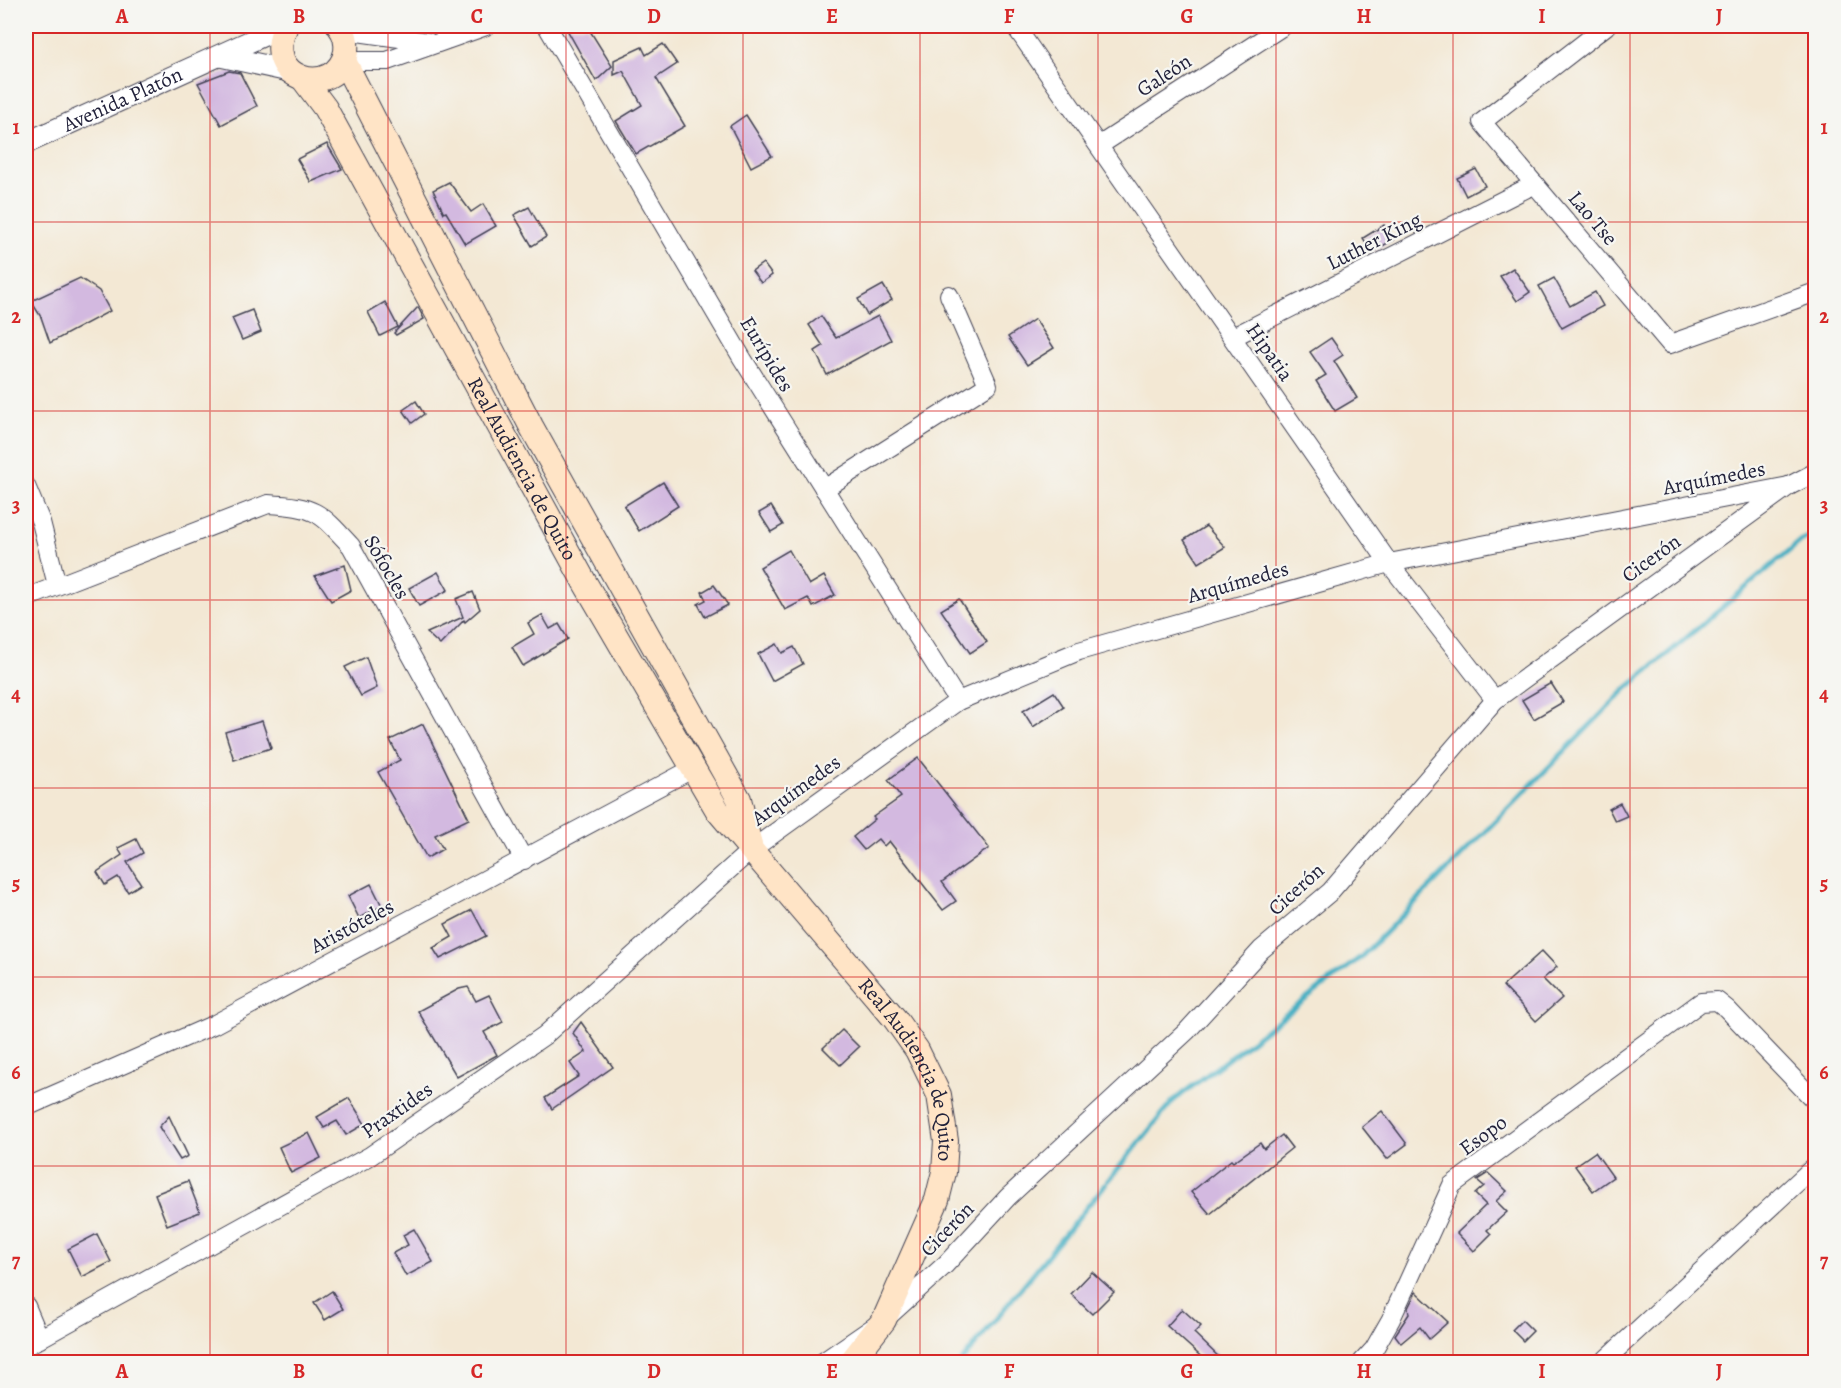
<svg xmlns="http://www.w3.org/2000/svg" width="1841" height="1388" viewBox="0 0 1841 1388" font-family="Alegreya,serif">
	<style>
		.lines { fill: none; stroke-linecap: round; stroke-linejoin: round }
		.stream { stroke: #43aec2; stroke-width: 5 }
		.building { fill: #d3b9e0 }
		.minor-casing { stroke: #414052; stroke-width: 20 }
		.tertiary-casing { stroke: #414052; stroke-width: 23 }
		.secondary-casing { stroke: #414052; stroke-width: 26 }
		.minor { stroke: #fff; stroke-width: 18 }
		.tertiary { stroke: #fff; stroke-width: 21 }
		.secondary { stroke: #ffe4c6; stroke-width: 24 }
		.grid { fill: none; stroke: #d62828; stroke-width: 1.5; stroke-opacity: 0.55 }
		.labels { text-anchor: middle; stroke-width: 4.5; stroke-linejoin: round; paint-order: stroke }
		.street-label { font-size: 21px; fill: #22223b; stroke: #f6f6f2 }
		.neatline { fill: none; stroke: #d62828; stroke-width: 2 }
		.grid-label { font-size: 20px; text-anchor: middle; font-weight: bold; fill: #d62828 }
	</style>
	<rect width="100%" height="100%" fill="#f6f6f2"/>
	<filter id="ink" filterUnits="userSpaceOnUse"><feTurbulence type="fractalNoise" baseFrequency=".0167" numOctaves="2"/><feDisplacementMap in="SourceGraphic" scale="12" xChannelSelector="R" yChannelSelector="G"/><feConvolveMatrix kernelMatrix="1 2 1 2 8 2 1 2 1" color-interpolation-filters="sRGB"/></filter>
	<filter id="wash" filterUnits="userSpaceOnUse"><feTurbulence type="fractalNoise" baseFrequency=".008" numOctaves="4" result="noise"/><feDisplacementMap in="SourceGraphic" scale="24" xChannelSelector="R" yChannelSelector="G"/><feGaussianBlur stdDeviation="1.35" result="paint"/><feColorMatrix in="noise" values="0 0 0 0 0 0 0 0 0 0 0 0 0 0 0 0 0 1.4 0 .05"/><feComposite in="paint" operator="in"/></filter>
	<g filter="url(#wash)">
		<rect width="100%" height="100%" fill="#f3e8d4"/>
		<g class="lines">
			<polyline class="stream" points="961,1362 1173,1101 1361,957 1626,689 1802,540 1816,534"/>
		</g>
		<g id="blocks">
			<g class="building">
				<polygon points="565,26 587,26 612,66 596,81"/>
				<polygon points="663,44 677,64 656,78 685,126 636,154 616,121 642,105 623,71 614,75 614,60 642,47 646,55"/>
				<polygon points="229,71 240,73 257,106 221,125 198,83"/>
				<polygon points="746,115 772,156 751,167 730,126"/>
				<polygon points="327,144 342,169 311,182 297,159"/>
				<polygon points="1476,169 1485,186 1466,196 1457,178"/>
				<polygon points="449,182 471,212 483,204 496,226 465,244 446,212 444,213 433,190"/>
				<polygon points="529,207 546,237 532,246 514,215"/>
				<polygon points="1384,225 1393,240 1372,252 1363,238"/>
				<polygon points="763,263 772,275 761,283 752,271"/>
				<polygon points="1513,268 1530,292 1517,301 1500,276"/>
				<polygon points="80,278 99,291 110,311 50,343 41,317 31,301"/>
				<polygon points="1554,278 1570,306 1595,292 1603,306 1562,328 1539,286"/>
				<polygon points="883,285 892,300 867,315 858,299"/>
				<polygon points="385,302 398,327 380,336 368,312"/>
				<polygon points="418,307 424,319 396,335 394,333"/>
				<polygon points="252,310 261,332 242,340 232,318"/>
				<polygon points="821,316 836,338 878,316 891,340 827,375 815,351 823,346 809,325"/>
				<polygon points="1035,319 1054,348 1027,365 1008,337"/>
				<polygon points="1331,338 1343,355 1334,361 1357,398 1335,411 1316,381 1326,375 1310,352"/>
				<polygon points="416,401 424,414 412,423 403,410"/>
				<polygon points="663,482 678,506 639,531 624,506"/>
				<polygon points="771,506 783,525 771,532 759,513"/>
				<polygon points="1206,526 1225,547 1199,563 1184,540"/>
				<polygon points="789,550 809,585 824,576 835,595 813,607 808,598 785,610 760,567"/>
				<polygon points="345,565 351,590 331,601 315,576"/>
				<polygon points="438,572 448,590 419,606 409,588"/>
				<polygon points="714,585 728,605 705,617 698,604 706,600 702,592"/>
				<polygon points="473,592 480,609 465,622 464,620 440,645 427,633 463,617 456,599"/>
				<polygon points="959,599 987,642 970,653 941,610"/>
				<polygon points="542,615 550,629 559,624 568,639 523,666 512,647 534,634 528,623"/>
				<polygon points="777,644 782,653 794,647 803,664 772,681 758,654"/>
				<polygon points="366,657 377,688 361,696 345,667"/>
				<polygon points="1551,683 1563,702 1534,719 1522,700"/>
				<polygon points="1054,692 1064,707 1033,727 1023,711"/>
				<polygon points="262,721 271,748 234,760 225,732"/>
				<polygon points="423,724 469,819 435,835 443,849 427,858 378,772 400,760 390,740"/>
				<polygon points="918,758 989,848 942,882 956,901 943,910 889,841 884,846 878,839 864,850 853,837 875,819 873,817 901,797 888,780"/>
				<polygon points="1620,803 1627,816 1615,821 1609,809"/>
				<polygon points="136,839 143,853 127,862 141,884 128,892 118,877 105,885 97,872 122,855 118,848"/>
				<polygon points="371,884 382,906 359,918 348,896"/>
				<polygon points="472,910 486,936 440,959 433,948 452,937 445,924"/>
				<polygon points="1542,951 1557,967 1543,979 1562,998 1536,1021 1503,986"/>
				<polygon points="468,987 476,1001 489,995 503,1022 484,1032 497,1055 457,1077 418,1011 459,989"/>
				<polygon points="581,1022 613,1067 552,1109 545,1098 579,1076 570,1063 586,1052 573,1033"/>
				<polygon points="842,1030 859,1047 840,1065 823,1048"/>
				<polygon points="349,1098 365,1124 346,1135 337,1121 324,1128 317,1117"/>
				<polygon points="1382,1111 1407,1144 1387,1159 1362,1127"/>
				<polygon points="169,1116 188,1156 180,1160 159,1127"/>
				<polygon points="309,1133 321,1158 291,1173 279,1147"/>
				<polygon points="1282,1135 1292,1148 1210,1214 1191,1192 1231,1160 1233,1162 1260,1143 1264,1149"/>
				<polygon points="1595,1152 1613,1177 1593,1191 1575,1166"/>
				<polygon points="1488,1173 1507,1191 1496,1201 1507,1212 1487,1230 1491,1234 1474,1251 1457,1233 1486,1205 1475,1194 1484,1186 1477,1180"/>
				<polygon points="188,1181 200,1212 167,1225 155,1194"/>
				<polygon points="414,1229 433,1262 406,1276 393,1253 408,1245 403,1235"/>
				<polygon points="97,1234 111,1262 82,1277 68,1249"/>
				<polygon points="1092,1272 1114,1292 1092,1314 1071,1294"/>
				<polygon points="332,1291 343,1309 325,1320 314,1303"/>
				<polygon points="1416,1292 1448,1322 1429,1339 1420,1327 1401,1343 1395,1335 1409,1314 1408,1308"/>
				<polygon points="1182,1309 1201,1326 1194,1333 1224,1362 1207,1362 1167,1326"/>
				<polygon points="1522,1320 1533,1331 1523,1341 1512,1330"/>
			</g>
		</g>
	</g>
	<g filter="url(#ink)">
		<use href="#blocks" fill-opacity="0" stroke="#414052" stroke-width="1.5"/>
		<g class="lines">
			<defs>
				<g id="minor">
					<polyline points="547,26 742,358 958,701"/>
					<polyline points="1015,26 1389,563 1495,700"/>
					<polyline points="1606,26 1482,122 1670,344 1816,292"/>
					<polyline points="343,30 428,42"/>
					<polyline points="344,61 387,61 486,26"/>
					<polyline points="1100,145 1283,26"/>
					<polyline points="1233,337 1535,184"/>
					<polyline points="26,486 41,522 57,585"/>
					<polyline points="824,489 988,385 949,295"/>
					<path d="M26 598 268 504C316 507 319 511 351 546L524 860"/>
					<polyline points="26,1107 213,1025 692,769"/>
					<polyline points="26,1306 40,1339"/>
					<polyline points="26,1346 370,1156 545,1035 751,850 958,701 1079,651 1389,563 1789,486"/>
					<polyline points="823,1362 884,1320 946,1264 1008,1197 1187,1031 1261,950 1330,892 1495,700 1789,486 1816,472"/>
					<polyline points="1362,1362 1374,1349 1391,1319 1452,1185 1701,1002 1717,1001 1727,1009 1816,1102"/>
					<polyline points="1603,1362 1816,1165"/>
				</g>
				<g id="tertiary">
					<polyline points="220,56 289,71"/>
					<path id="s1" d="M26 143 284 26"/>
				</g>
				<g id="secondary">
					<path d="M286 26C259 81 336 100 346 52 347 43 345 33 339 26"/>
					<polyline points="344,61 531,426 739,799 750,845"/>
					<path id="s2" d="M304 80 325 108 585 583 718 811 895 1019 917 1050 939 1095 946 1141 944 1172 937 1200 884 1320 851 1362"/>
				</g>
			</defs>
			<use href="#minor" class="minor-casing"/>
			<use href="#tertiary" class="tertiary-casing"/>
			<use href="#secondary" class="secondary-casing"/>
			<use href="#minor" class="minor"/>
			<use href="#tertiary" class="tertiary"/>
			<use href="#secondary" class="secondary"/>
		</g>
	</g>
	<path class="grid" d="M210 26V1362M388 26V1362M566 26V1362M743 26V1362M920 26V1362M1098 26V1362M1276 26V1362M1453 26V1362M1630 26V1362M26 222H1816M26 411H1816M26 600H1816M26 788H1816M26 977H1816M26 1166H1816"/>
	<g class="labels">
		<g class="street-label">
			<text transform="translate(1164 75) rotate(-33)" y="7">Galeón</text>
			<text dy="7" stroke="none"><textPath href="#s1" startOffset="106">Avenida Platón</textPath></text>
			<text transform="translate(1593 218) rotate(50)" y="7">Lao Tse</text>
			<text transform="translate(1374 241) rotate(-27)" y="7">Luther King</text>
			<text transform="translate(1270 352) rotate(55)" y="7">Hipatia</text>
			<text transform="translate(767 354) rotate(59)" y="7">Eurípides</text>
			<text dy="7" stroke="none"><textPath href="#s2" startOffset="446">Real Audiencia de Quito</textPath></text>
			<text transform="translate(1714 478) rotate(-11)" y="7">Arquímedes</text>
			<text transform="translate(1651 558) rotate(-36)" y="7">Cicerón</text>
			<text transform="translate(387 567) rotate(60)" y="7">Sófocles</text>
			<text transform="translate(1238 582) rotate(-16)" y="7">Arquímedes</text>
			<text transform="translate(796 790) rotate(-36)" y="7">Arquímedes</text>
			<text transform="translate(1296 889) rotate(-42)" y="7">Cicerón</text>
			<text transform="translate(352 926) rotate(-28)" y="7">Aristóteles</text>
			<text dy="7" stroke="none"><textPath href="#s2" startOffset="1166">Real Audiencia de Quito</textPath></text>
			<text transform="translate(397 1110) rotate(-35)" y="7">Praxtides</text>
			<text transform="translate(1483 1135) rotate(-36)" y="7">Esopo</text>
			<text transform="translate(947 1229) rotate(-46)" y="7">Cicerón</text>
		</g>
	</g>
	<rect width="1841" height="1388" fill="none" stroke="#f6f6f2" stroke-width="66"/>
	<rect x="33" y="33" width="1775" height="1322" class="neatline"/>
	<g class="grid-label">
		<text x="122" y="23">A</text>
		<text x="299" y="23">B</text>
		<text x="477" y="23">C</text>
		<text x="654" y="23">D</text>
		<text x="832" y="23">E</text>
		<text x="1009" y="23">F</text>
		<text x="1187" y="23">G</text>
		<text x="1364" y="23">H</text>
		<text x="1542" y="23">I</text>
		<text x="1719" y="23">J</text>
		<text x="16" y="134">1</text>
		<text x="1824" y="134">1</text>
		<text x="16" y="323">2</text>
		<text x="1824" y="323">2</text>
		<text x="16" y="512">3</text>
		<text x="1824" y="512">3</text>
		<text x="16" y="701">4</text>
		<text x="1824" y="701">4</text>
		<text x="16" y="890">5</text>
		<text x="1824" y="890">5</text>
		<text x="16" y="1079">6</text>
		<text x="1824" y="1079">6</text>
		<text x="16" y="1267">7</text>
		<text x="1824" y="1267">7</text>
		<text x="122" y="1378">A</text>
		<text x="299" y="1378">B</text>
		<text x="477" y="1378">C</text>
		<text x="654" y="1378">D</text>
		<text x="832" y="1378">E</text>
		<text x="1009" y="1378">F</text>
		<text x="1187" y="1378">G</text>
		<text x="1364" y="1378">H</text>
		<text x="1542" y="1378">I</text>
		<text x="1719" y="1378">J</text>
	</g>
</svg>
